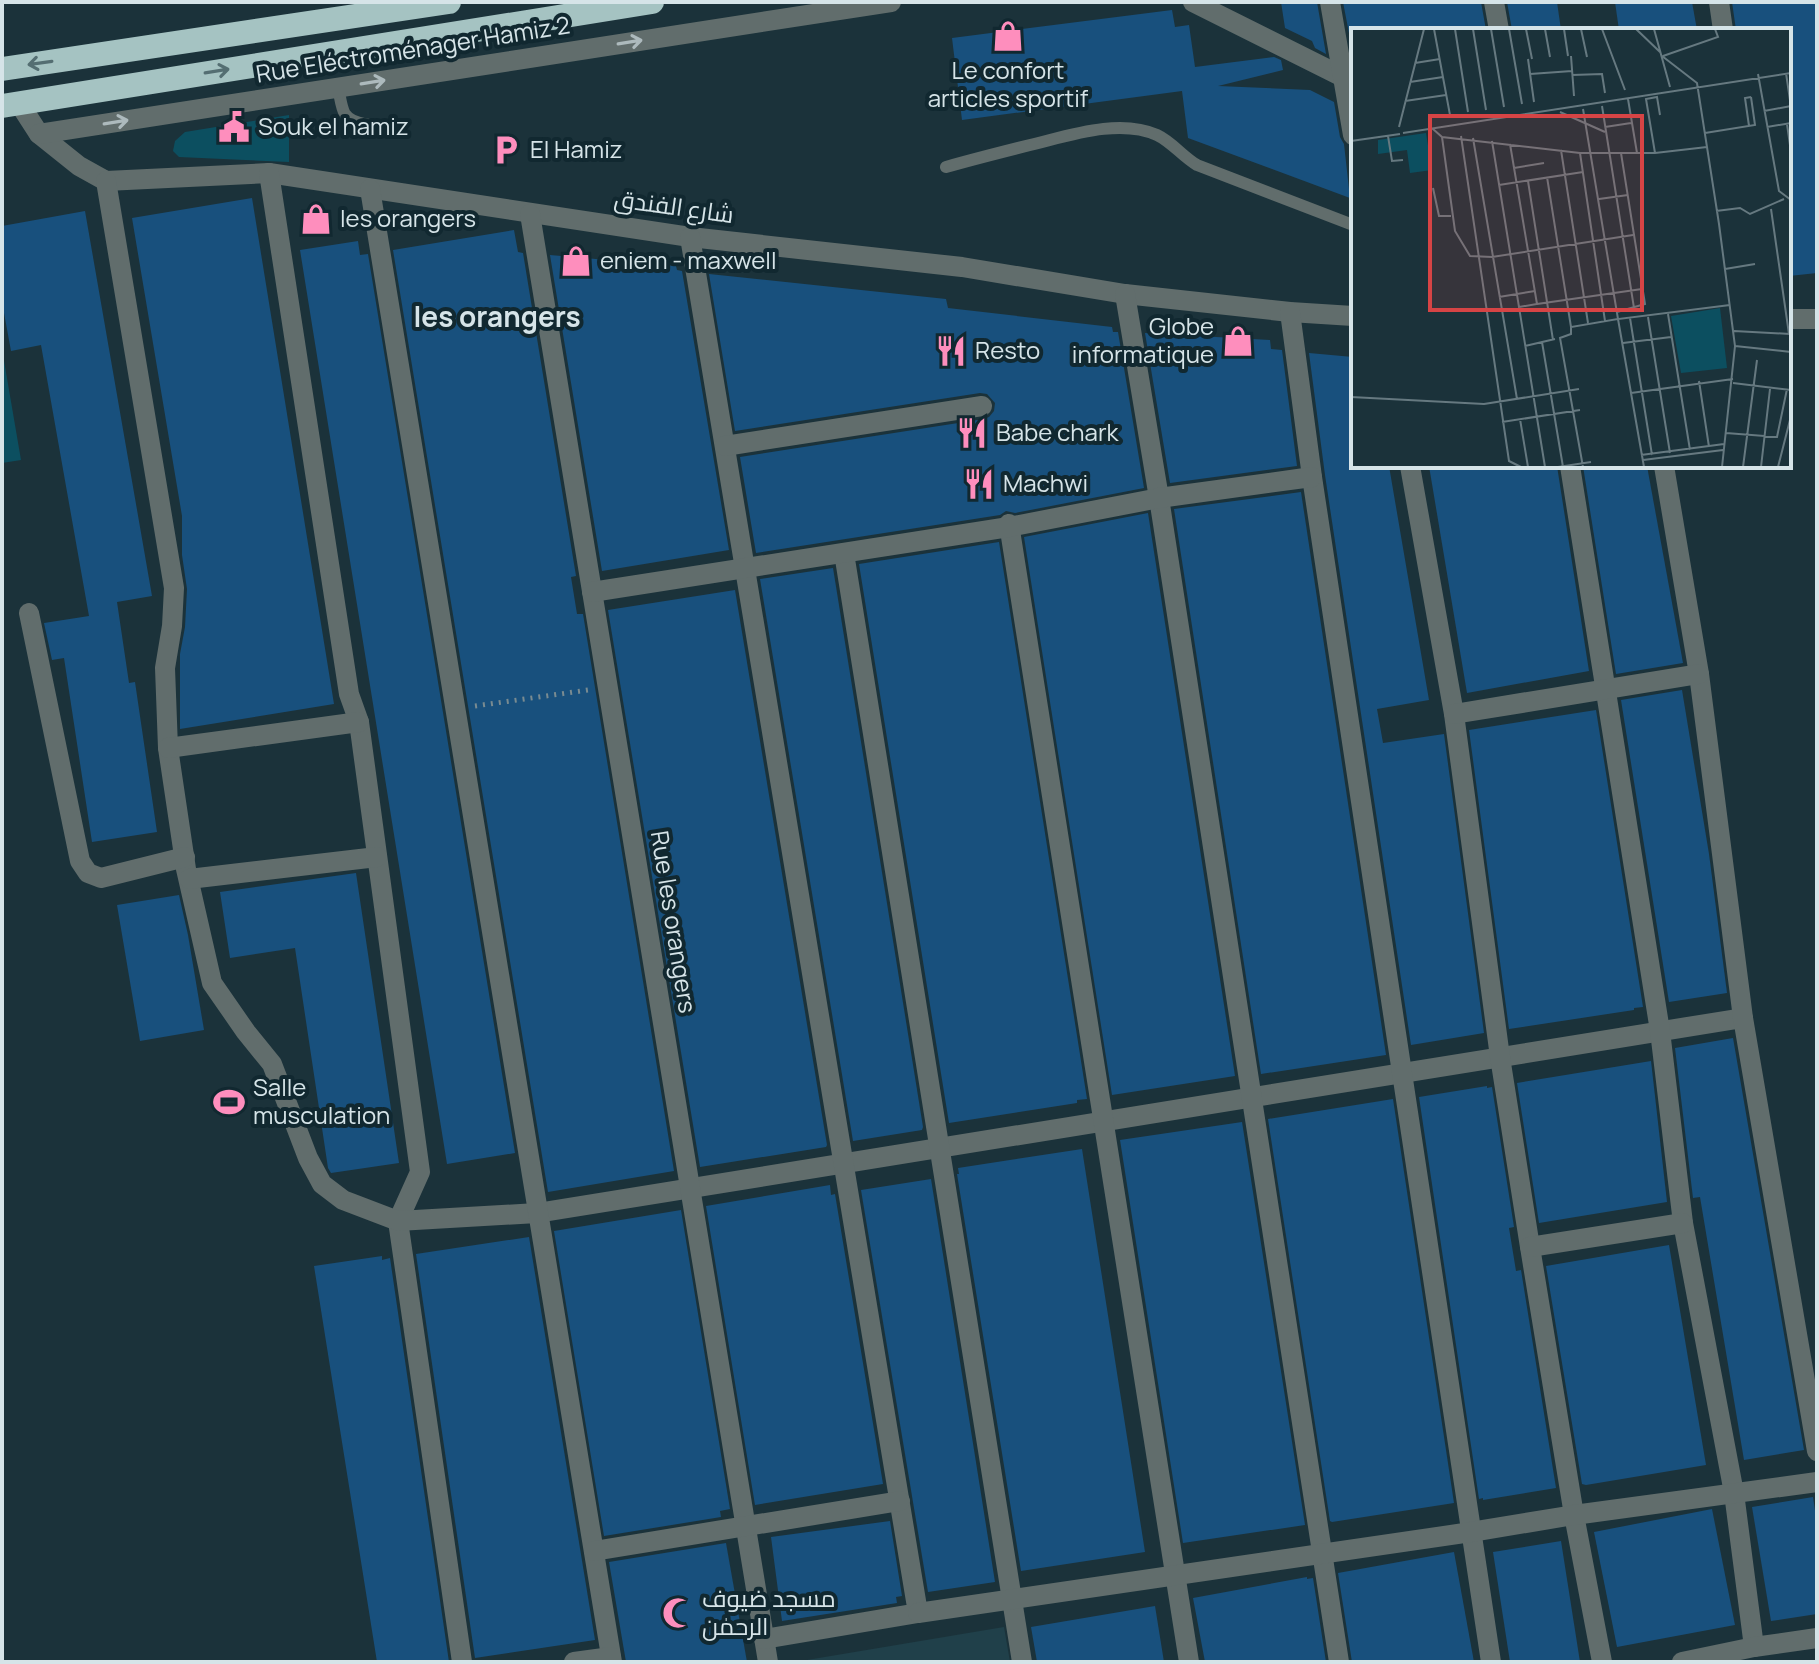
<svg xmlns="http://www.w3.org/2000/svg" width="1819" height="1664" viewBox="0 0 1819 1664" font-family="Manrope,Cairo,sans-serif">
	<style>
		.built { fill: #20404a }
		.green { fill: #0c4f60 }
		.building { fill: #18507d }
		.lines { fill: none; stroke-linecap: round; stroke-linejoin: round }
		.path { stroke: #798b91; stroke-width: 5; stroke-dasharray: 2 6; stroke-linecap: butt }
		.lane { stroke: #616d6c; stroke-width: 12 }
		.street { stroke: #616d6c; stroke-width: 20 }
		.highway { stroke: #a5c3c2; stroke-width: 24 }
		.oneway { stroke: #adbabd }
		.oneway2 { stroke: #546e72 }
		.labels { text-anchor: middle; stroke-width: 8; stroke-linejoin: round; paint-order: stroke }
		.street-label { font-size: 24px; fill: #d6e4e8; stroke: #112830 }
		.poi-label { font-size: 24px; fill: #d6e4e8; stroke: #112830; text-anchor: start }
		.quarter-label { font-size: 28px; font-weight: bold; fill: #d6e4e8; stroke: #112830 }
		.inset-road { fill: none; stroke: #667980; stroke-width: 2 }
		.view { fill: #d64445; fill-opacity: 0.15; stroke: #d64445; stroke-width: 4 }
		.inset-edge { fill: none; stroke: #d6e4e8; stroke-width: 4 }
	</style>
	<rect width="100%" height="100%" fill="#1b323a"/>
	<polygon class="built" points="1004,1627 1010,1662 795,1662"/>
	<g class="green">
		<polygon points="289,115 289,162 179,157 173,151 175,141 185,132"/>
		<polygon points="2,349 21,460 2,463"/>
	</g>
	<g class="building">
		<polygon points="1281,2 1317,2 1326,54 1315,48 1312,41 1285,28"/>
		<polygon points="1343,2 1481,2 1486,30 1353,30 1353,54"/>
		<polygon points="1507,2 1557,2 1561,30 1512,30"/>
		<polygon points="1615,2 1692,2 1697,30 1619,30"/>
		<polygon points="1732,2 1817,2 1817,273 1789,276 1789,30 1736,30"/>
		<polygon points="1172,10 1175,27 1189,25 1195,67 1274,57 1281,60 1283,70 1218,86 1310,90 1334,102 1340,137 1344,144 1350,198 1188,138 1182,91 962,120 952,38"/>
		<polygon points="252,198 334,704 180,729 180,654 185,627 187,589 182,555 182,516 132,218"/>
		<polygon points="85,211 152,596 117,602 129,683 135,682 157,832 92,842 64,658 52,660 44,623 89,616 41,345 11,351 2,302 2,226"/>
		<polygon points="514,230 518,252 523,253 576,576 571,577 577,614 583,614 674,1171 548,1192 393,250"/>
		<polygon points="358,241 360,255 368,254 515,1153 447,1164 300,250"/>
		<polygon points="550,255 676,266 677,270 682,271 729,550 602,571"/>
		<polygon points="709,274 946,299 948,308 1112,327 1113,332 1118,332 1144,488 1015,513 1006,511 1000,515 756,553 740,457 984,419 989,417 994,411 995,403 987,394 980,393 735,431"/>
		<polygon points="1145,333 1270,340 1271,349 1282,350 1297,466 1170,483"/>
		<polygon points="1309,353 1353,357 1353,466 1389,466 1429,700 1377,709 1383,743 1444,734 1484,1033 1411,1045 1325,475"/>
		<polygon points="1429,466 1557,466 1589,671 1467,693"/>
		<polygon points="1583,466 1647,466 1683,663 1616,674"/>
		<polygon points="1301,492 1386,1055 1261,1074 1174,509"/>
		<polygon points="1148,513 1235,1076 1112,1095 1024,537"/>
		<polygon points="999,542 1087,1099 1077,1100 1077,1103 949,1123 859,564"/>
		<polygon points="833,568 923,1127 922,1130 853,1141 760,579"/>
		<polygon points="735,590 827,1145 826,1147 700,1167 608,610"/>
		<polygon points="1682,690 1709,854 1727,993 1669,1002 1621,700"/>
		<polygon points="1596,710 1643,1007 1634,1008 1634,1010 1509,1029 1469,730"/>
		<polygon points="356,873 399,1163 331,1173 328,1168 295,948 230,958 220,892"/>
		<polygon points="179,895 188,935 204,1030 140,1041 117,905"/>
		<polygon points="1733,1038 1804,1450 1744,1460 1700,1197 1693,1198 1675,1048"/>
		<polygon points="1651,1061 1667,1202 1539,1223 1517,1083"/>
		<polygon points="1487,1086 1487,1088 1492,1087 1514,1227 1509,1228 1516,1271 1521,1270 1556,1488 1483,1500 1483,1498 1479,1499 1419,1097"/>
		<polygon points="1393,1099 1454,1503 1332,1522 1330,1521 1268,1119"/>
		<polygon points="1242,1122 1305,1525 1183,1543 1120,1140"/>
		<polygon points="1082,1149 1145,1552 1021,1571 957,1174 959,1174 958,1168"/>
		<polygon points="931,1179 995,1582 928,1592 861,1190"/>
		<polygon points="830,1185 831,1195 835,1194 883,1484 755,1505 706,1206"/>
		<polygon points="681,1210 730,1509 720,1511 721,1517 604,1536 554,1231"/>
		<polygon points="529,1237 595,1640 475,1658 416,1254"/>
		<polygon points="1669,1245 1706,1465 1586,1485 1582,1484 1546,1266"/>
		<polygon points="382,1256 382,1260 390,1258 449,1662 377,1662 314,1266"/>
		<polygon points="1813,1497 1817,1524 1817,1614 1771,1621 1752,1507"/>
		<polygon points="1712,1509 1735,1625 1617,1647 1594,1532"/>
		<polygon points="890,1521 902,1596 896,1597 897,1603 782,1621 771,1537"/>
		<polygon points="1561,1541 1580,1662 1510,1662 1493,1552"/>
		<polygon points="726,1543 747,1662 626,1662 609,1562"/>
		<polygon points="1454,1552 1474,1662 1352,1662 1338,1573"/>
		<polygon points="1307,1577 1307,1579 1313,1578 1326,1662 1205,1662 1193,1598"/>
		<polygon points="1155,1606 1164,1662 1037,1662 1031,1627"/>
	</g>
	<g class="lines">
		<polyline class="path" points="475,706 588,690"/>
		<g class="lane">
			<path d="M338 88C340 95 341 108 345 114 353 127 384 126 398 127"/>
			<path d="M946 167C974 159 1002 152 1030 145 1068 136 1119 118 1157 135 1172 142 1183 157 1197 165L1353 225"/>
		</g>
		<g class="street">
			<polyline points="1193,2 1353,82"/>
			<polyline points="1330,2 1353,135"/>
			<polyline points="1494,2 1499,30"/>
			<polyline points="1719,2 1723,30"/>
			<polyline points="19,103 39,134 79,166 106,181 269,173 690,237 962,267 1125,294 1290,312 1353,316"/>
			<polyline points="39,134 891,2"/>
			<polyline points="269,173 349,694 359,722 420,1172 398,1221 462,1662"/>
			<polyline points="106,181 174,588 172,626 165,668 168,748 186,869 212,983 246,1032 272,1064 308,1158 322,1184 343,1200 398,1221 537,1213 1743,1018"/>
			<polyline points="370,189 612,1662"/>
			<polyline points="530,214 768,1662"/>
			<polyline points="690,237 918,1613 764,1639"/>
			<polyline points="1125,294 1159,498 1339,1662"/>
			<polyline points="1290,312 1312,477 1491,1662"/>
			<polyline points="1789,319 1817,319"/>
			<polyline points="725,446 982,406"/>
			<polyline points="1410,466 1454,714 1500,1057 1530,1247 1574,1515 1602,1662"/>
			<polyline points="1570,466 1660,1031 1683,1223 1734,1493 1754,1647"/>
			<polyline points="1664,466 1699,674 1743,1018 1817,1451"/>
			<polyline points="1009,524 1189,1662"/>
			<polyline points="844,553 1022,1662"/>
			<polyline points="592,592 1009,527 1159,498 1312,477"/>
			<polyline points="29,613 80,861 88,873 101,878 185,857"/>
			<polyline points="1454,714 1699,674"/>
			<polyline points="168,748 359,722"/>
			<polyline points="189,879 377,857"/>
			<polyline points="1530,1247 1683,1223"/>
			<polyline points="594,1551 900,1501"/>
			<polyline points="918,1613 1471,1532 1574,1515 1817,1482"/>
			<polyline points="574,1662 611,1657"/>
			<polyline points="1682,1662 1754,1647 1817,1638"/>
		</g>
		<g class="highway">
			<polyline points="2,69 449,2"/>
			<polyline points="2,106 652,2"/>
		</g>
	</g>
	<defs><path id="oneway-shaft" d="M-6 0H5M1.5-3L5.5 0L1.5 3" fill="none" stroke-width="1.6" stroke-linecap="round" stroke-linejoin="round" transform="scale(2)"/></defs>
	<g class="oneway">
		<use href="#oneway-shaft" transform="translate(630 42) rotate(-9)"/>
		<use href="#oneway-shaft" transform="translate(373 82) rotate(-9)"/>
		<use href="#oneway-shaft" transform="translate(116 122) rotate(-9)"/>
	</g>
	<g class="oneway2">
		<use href="#oneway-shaft" transform="translate(40 63) rotate(172)"/>
		<use href="#oneway-shaft" transform="translate(217 71) rotate(-9)"/>
	</g>
	<defs>
		<symbol id="shop-bare" viewBox="-9 -9 18 18"><path d="M-5-2.5h2.3a2.7 3.5 0 0 1 5.4 0H5L5.5 6h-11ZM-1.5-2.5h3a1.5 2.3 0 0 0-3 0Z" fill="#fe8ebd" stroke="#112830" stroke-width="2.5" paint-order="stroke"/></symbol>
		<symbol id="civic-bare" viewBox="-9 -9 18 18"><path d="M-.6-6.5H3V-4.5H.6V-3L4-1V1h2V6H-6V1h2V-1L-.6-3ZM-1.2 2.5V6h2.4V2.5Z" fill="#fe8ebd" stroke="#112830" stroke-width="2.5" paint-order="stroke"/></symbol>
		<symbol id="parking-bare" viewBox="-9 -9 18 18"><path d="M-3.5-5.5H1a3.5 3.5 0 0 1 0 7H-1V5.5H-3.5ZM-1-3.4V-.6H.8a1.4 1.4 0 0 0 0-2.8Z" fill="#fe8ebd" stroke="#112830" stroke-width="2.5" paint-order="stroke"/></symbol>
		<symbol id="restaurant-bare" viewBox="-9 -9 18 18"><path d="M-5-6h1v4h1v-4h1v4h1v-4h1v5L-1.5 .5V6h-2V.5L-5-1ZM5-6V6H3V1.5H1.5Q1.5-4 5-6Z" fill="#fe8ebd" stroke="#112830" stroke-width="2.5" paint-order="stroke"/></symbol>
		<symbol id="stadium-bare" viewBox="-9 -9 18 18"><path d="M0-5a6.5 5 0 1 0 0 10a6.5 5 0 1 0 0-10ZM-3.5-1.8h7v3.6h-7Z" fill="#fe8ebd" stroke="#112830" stroke-width="2.5" paint-order="stroke"/></symbol>
		<symbol id="mosque-bare" viewBox="-9 -9 18 18"><path d="M3.5-4.9A6 6 0 1 0 3.5 4.9A5 5 0 1 1 3.5-4.9Z" fill="#fe8ebd" stroke="#112830" stroke-width="2.5" paint-order="stroke"/></symbol>
	</defs>
	<g fill-rule="evenodd">
		<use href="#shop-bare" x="986" y="14" width="44" height="44"/>
		<use href="#civic-bare" x="212" y="105" width="44" height="44"/>
		<use href="#parking-bare" x="484" y="128" width="44" height="44"/>
		<use href="#shop-bare" x="294" y="197" width="44" height="44"/>
		<use href="#shop-bare" x="554" y="239" width="44" height="44"/>
		<use href="#shop-bare" x="1216" y="319" width="44" height="44"/>
		<use href="#restaurant-bare" x="929" y="329" width="44" height="44"/>
		<use href="#restaurant-bare" x="950" y="411" width="44" height="44"/>
		<use href="#restaurant-bare" x="957" y="462" width="44" height="44"/>
		<use href="#stadium-bare" x="207" y="1080" width="44" height="44"/>
		<use href="#mosque-bare" x="656" y="1591" width="44" height="44"/>
	</g>
	<g class="labels">
		<g class="street-label">
			<text transform="translate(413 50) rotate(-9)" y="8">Rue Eléctroménager Hamiz 2</text>
			<text transform="translate(674 207) rotate(8)" y="8">شارع الفندق</text>
			<text transform="translate(673 922) rotate(81)" y="8">Rue les orangers</text>
		</g>
		<g class="poi-label">
			<text x="1008" y="79" text-anchor="middle">Le confort<tspan x="1008" dy="28">articles sportif</tspan></text>
			<text x="258" y="135">Souk el hamiz</text>
			<text x="530" y="158">El Hamiz</text>
			<text x="340" y="227">les orangers</text>
			<text x="600" y="269">eniem - maxwell</text>
			<text x="1214" y="335" text-anchor="end">Globe<tspan x="1214" dy="28">informatique</tspan></text>
			<text x="975" y="359">Resto</text>
			<text x="996" y="441">Babe chark</text>
			<text x="1003" y="492">Machwi</text>
			<text x="253" y="1096">Salle<tspan x="253" dy="28">musculation</tspan></text>
			<text x="702" y="1607">مسجد ضيوف<tspan x="702" dy="28">الرحمٰن</tspan></text>
		</g>
		<g class="quarter-label">
			<text x="497" y="327">les orangers</text>
		</g>
	</g>
	<g transform="translate(1351 28)">
		<rect width="440" height="440" fill="#1b323a"/>
		<path d="M75 105 81 142 59 145 56 122 27 126V112ZM369 280 376 340 330 345 320 288Z" fill="#0c4f60"/>
		<path class="inset-road" d="M83 1 99 87M104 1 117 84M122 1 135 82M140 1 153 79M158 1 171 76M175 1 181 31M194 1 199 29M213 1 217 28M230 1 236 29M251 1 274 62M285 1 309 24M303 1 319 59M220 28 223 68M311 28 346 55 368 196 384 318 371 439M312 28 367 9 364 1M177 31 183 74M64 35 89 31M435 45 440 79M179 46 221 43M407 46 428 163 440 172M221 47 251 46 254 65M59 54 92 49M277 71 286 125M54 73 95 67M251 78 283 280M413 83 440 78M209 84 254 104M436 96 440 124M398 98 394 70 400 69M48 99 73 1M254 99 280 95M416 99 440 95M82 101 91 109 229 125H304L356 119M52 105 440 45M354 105 404 97 400 69M37 108 41 133 52 132M110 108 158 433 170 439M91 109 104 203 119 228 141 229 282 207M122 110 166 371M0 113 49 106M141 113 194 439M159 116 186 276 168 279M210 122 237 295M229 125 254 293M304 125 295 71 306 69 309 87M163 140 193 135M196 149 220 299M177 153 202 312M148 157 232 144M82 160 88 188H100M248 171 277 167M420 181 438 306M365 183 389 180 399 186 433 171M374 241 404 236M148 269 184 263M186 276 291 261M266 284 294 276 270 125M317 286 339 422M297 289 319 425M279 290 301 427M383 303 439 306M191 314 212 439M272 315 320 309M174 318 204 311M384 318 440 324M348 353 358 419M382 355 440 362M280 365 382 351M0 369 133 376 228 361M169 391 177 439M151 394 229 382M375 405 426 409 436 361M290 427 373 416M292 432 372 422M207 439 240 434M232 439 209 310 220 306V299L267 291 232 81M293 439 267 291 379 277M392 439 406 332M410 439 419 361M427 439 440 388"/>
		<path class="view" d="M79 88H291V282H79Z"/>
		<rect width="440" height="440" class="inset-edge"/>
	</g>
	<rect width="1819" height="1664" fill="none" stroke="#d6e4e8" stroke-width="8"/>
</svg>
